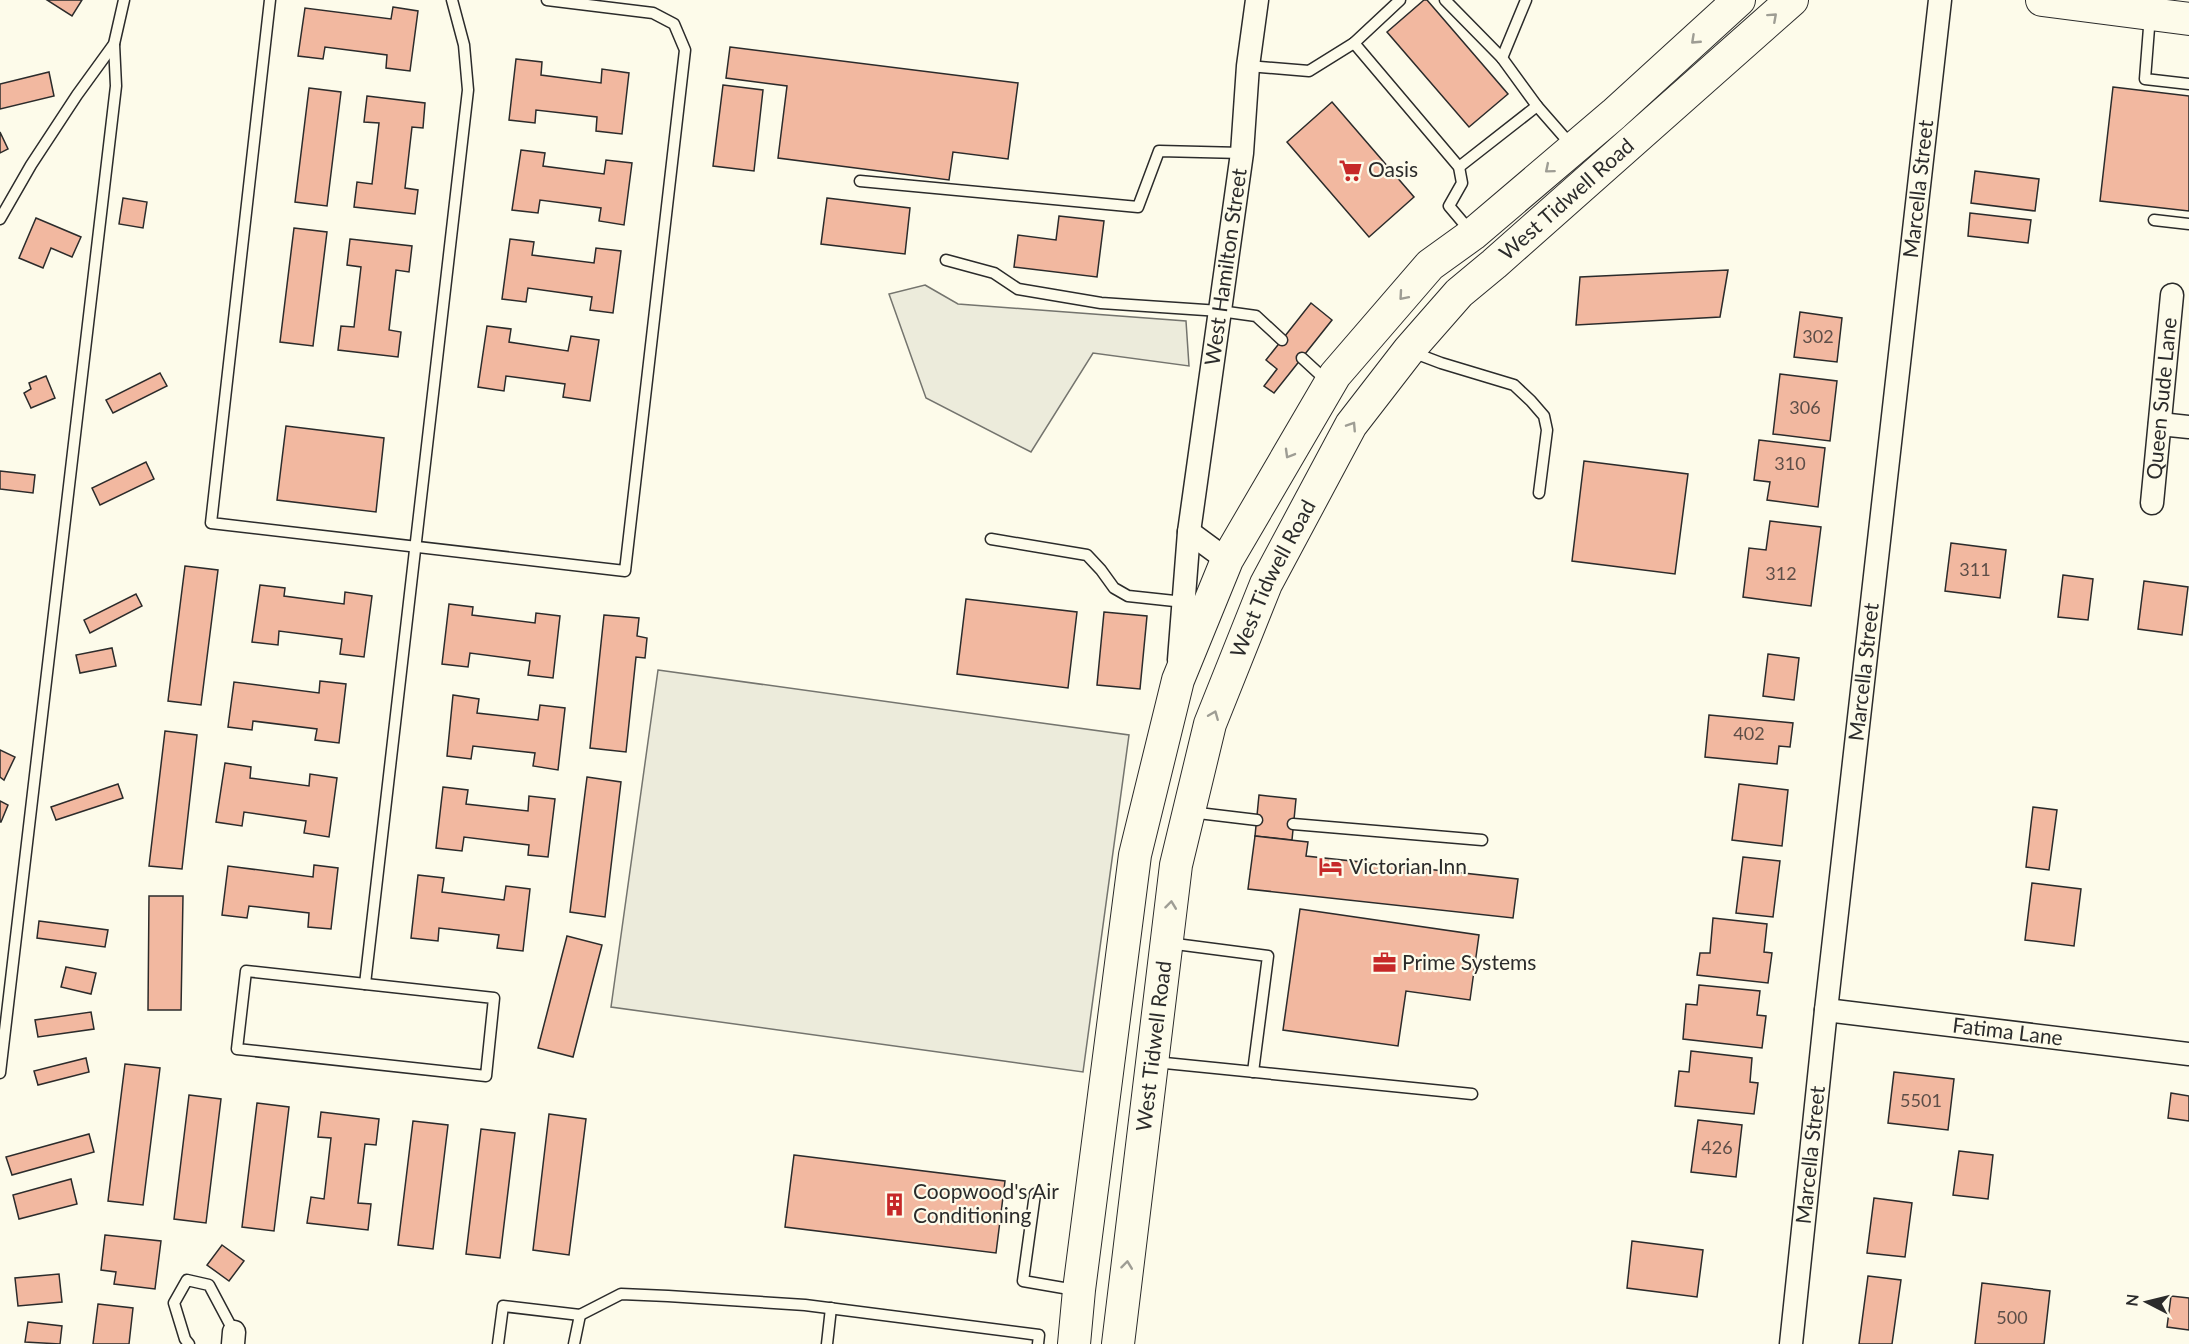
<svg xmlns="http://www.w3.org/2000/svg" width="2189" height="1344" viewBox="0 0 2189 1344" font-family="Lato,sans-serif">
	<style>
		.green { fill: #ecebdb; stroke: #74746e; stroke-width: 1.5 }
		.building { fill: #f2b8a0; stroke: #2b2b2b; stroke-width: 1.5 }
		.lines { fill: none; stroke-linecap: round; stroke-linejoin: round }
		.service-casing { stroke: #2b2b2b; stroke-width: 13 }
		.minor-casing { stroke: #2b2b2b; stroke-width: 25 }
		.secondary-casing { stroke: #2b2b2b; stroke-width: 34 }
		.service { stroke: #fdfbea; stroke-width: 10 }
		.minor { stroke: #fdfbea; stroke-width: 22 }
		.secondary { stroke: #fdfbea; stroke-width: 32 }
		.oneway { stroke: #9e9d94 }
		.labels { text-anchor: middle; stroke-width: 4.5; stroke-linejoin: round; paint-order: stroke }
		.number-label { font-size: 18px; fill: #5d4e48 }
		.poi-label { font-size: 21px; fill: #2b2b2b; stroke: #fdfbea; text-anchor: start }
		.street-label { font-size: 21px; fill: #2b2b2b; stroke: #fdfbea }
	</style>
	<rect width="100%" height="100%" fill="#fdfbea"/>
	<g class="green">
		<polygon points="925,285 958,304 1186,321 1189,366 1093,353 1031,452 926,398 889,294"/>
		<polygon points="658,670 1129,735 1083,1072 611,1007"/>
	</g>
	<g class="building">
		<polygon points="47,0 82,0 72,16"/>
		<polygon points="1424,0 1427,0 1508,94 1469,127 1387,32"/>
		<polygon points="393,7 418,11 410,71 386,68 387,55 325,47 323,59 298,56 305,8 391,19"/>
		<polygon points="730,47 1018,83 1008,159 953,152 949,180 778,158 787,86 726,78"/>
		<polygon points="516,59 542,62 541,75 601,83 602,69 629,73 622,134 596,131 597,117 536,110 535,123 509,120"/>
		<polygon points="49,72 54,96 0,109 0,84"/>
		<polygon points="723,85 763,90 754,171 713,166"/>
		<polygon points="2113,87 2189,96 2189,211 2100,201"/>
		<polygon points="309,88 341,92 327,206 295,202"/>
		<polygon points="367,96 425,103 423,128 412,127 405,188 418,190 415,214 354,207 357,182 372,184 379,123 364,122"/>
		<polygon points="1332,102 1414,197 1369,237 1287,142"/>
		<polygon points="0,132 8,149 0,153"/>
		<polygon points="521,150 545,153 543,166 604,174 606,160 632,163 624,225 599,221 601,208 540,200 538,213 512,210"/>
		<polygon points="1975,171 2039,179 2035,211 1971,203"/>
		<polygon points="123,198 147,202 143,228 119,224"/>
		<polygon points="827,198 910,208 905,254 821,244"/>
		<polygon points="1970,213 2031,220 2028,243 1968,236"/>
		<polygon points="1059,216 1104,221 1097,277 1014,267 1018,235 1056,240"/>
		<polygon points="36,218 81,237 72,257 51,248 43,268 19,258"/>
		<polygon points="294,228 327,232 313,346 280,342"/>
		<polygon points="350,239 412,246 409,272 396,270 389,330 401,332 398,357 338,350 341,326 354,327 361,267 347,265"/>
		<polygon points="510,239 534,242 532,255 594,263 596,248 621,251 613,313 590,310 592,297 528,288 526,302 502,299"/>
		<polygon points="1728,270 1720,317 1576,325 1580,277"/>
		<polygon points="1311,303 1332,320 1274,393 1264,386 1277,369 1266,360"/>
		<polygon points="1800,312 1842,318 1837,362 1794,357"/>
		<polygon points="487,326 511,329 509,342 568,351 571,336 599,340 590,401 563,397 565,384 506,376 504,391 478,387"/>
		<polygon points="160,373 167,386 113,413 106,400"/>
		<polygon points="1780,374 1837,381 1830,441 1773,434"/>
		<polygon points="46,376 55,398 31,408 24,393 31,389 29,383"/>
		<polygon points="286,426 384,438 376,512 277,500"/>
		<polygon points="1759,440 1825,448 1818,507 1767,500 1770,482 1754,480"/>
		<polygon points="1584,461 1688,474 1675,574 1572,561"/>
		<polygon points="146,462 154,479 100,505 92,488"/>
		<polygon points="0,471 35,475 33,493 0,489"/>
		<polygon points="1770,521 1821,527 1811,606 1743,597 1749,548 1766,550"/>
		<polygon points="1951,543 2006,550 2000,598 1945,591"/>
		<polygon points="185,566 218,570 201,705 168,701"/>
		<polygon points="2063,575 2093,579 2088,620 2058,617"/>
		<polygon points="2144,581 2188,587 2182,635 2138,629"/>
		<polygon points="260,585 285,588 284,596 344,604 345,592 372,596 364,657 340,654 342,639 279,631 278,645 252,642"/>
		<polygon points="136,594 142,606 90,633 84,620"/>
		<polygon points="966,599 1077,612 1068,688 957,674"/>
		<polygon points="449,604 473,607 472,615 535,623 536,613 560,616 553,678 528,675 530,661 470,653 468,667 442,664"/>
		<polygon points="1104,612 1147,616 1140,689 1097,685"/>
		<polygon points="604,615 639,618 637,636 647,638 645,658 636,657 626,752 590,748"/>
		<polygon points="112,648 116,666 80,673 76,655"/>
		<polygon points="1768,654 1799,658 1794,700 1763,696"/>
		<polygon points="320,681 346,684 339,743 315,740 317,729 253,721 252,730 228,727 234,682 319,693"/>
		<polygon points="453,695 479,699 477,713 538,720 540,705 565,708 558,770 533,766 535,753 473,746 471,759 447,756"/>
		<polygon points="1709,715 1793,723 1790,747 1779,746 1777,764 1705,757"/>
		<polygon points="165,731 197,735 182,869 149,866"/>
		<polygon points="0,750 15,757 4,780 0,777"/>
		<polygon points="225,763 251,767 250,778 309,786 310,774 337,778 329,837 304,833 306,821 244,812 242,826 216,822"/>
		<polygon points="587,777 621,782 605,917 570,912"/>
		<polygon points="118,784 123,798 56,820 51,807"/>
		<polygon points="1739,784 1788,790 1782,846 1732,840"/>
		<polygon points="443,787 468,790 466,804 528,811 529,796 555,799 548,857 528,855 529,845 464,837 462,851 436,848"/>
		<polygon points="1259,795 1296,799 1292,840 1255,836"/>
		<polygon points="0,801 8,805 1,822 0,822"/>
		<polygon points="2033,807 2057,810 2049,870 2026,867"/>
		<polygon points="1255,836 1308,842 1306,856 1518,879 1513,918 1248,889"/>
		<polygon points="1743,857 1780,861 1773,917 1736,913"/>
		<polygon points="314,865 338,868 331,929 308,927 309,913 249,906 247,918 222,915 228,866 313,877"/>
		<polygon points="418,875 444,878 442,892 504,900 506,886 530,889 523,951 497,948 499,935 439,928 438,941 411,938"/>
		<polygon points="2032,883 2081,889 2074,946 2025,940"/>
		<polygon points="149,896 183,896 181,1010 148,1010"/>
		<polygon points="1300,909 1479,935 1470,1000 1406,991 1398,1046 1283,1030"/>
		<polygon points="1713,918 1767,924 1764,952 1772,953 1768,983 1697,975 1700,953 1710,953"/>
		<polygon points="39,921 108,930 105,947 37,938"/>
		<polygon points="567,936 602,945 573,1057 538,1048"/>
		<polygon points="66,967 96,973 91,994 61,987"/>
		<polygon points="1699,985 1760,991 1757,1015 1766,1016 1762,1048 1683,1039 1686,1004 1697,1005"/>
		<polygon points="91,1012 94,1029 38,1037 35,1020"/>
		<polygon points="1691,1051 1752,1058 1750,1082 1758,1083 1754,1114 1675,1106 1679,1071 1689,1072"/>
		<polygon points="86,1058 89,1072 38,1085 34,1071"/>
		<polygon points="125,1064 160,1068 143,1205 108,1201"/>
		<polygon points="1894,1072 1954,1079 1948,1130 1888,1123"/>
		<polygon points="2171,1093 2189,1096 2189,1121 2168,1118"/>
		<polygon points="189,1095 221,1099 206,1223 174,1219"/>
		<polygon points="257,1103 289,1107 274,1231 242,1227"/>
		<polygon points="321,1112 379,1119 376,1145 365,1144 358,1203 371,1204 368,1230 307,1223 311,1197 324,1199 331,1138 318,1137"/>
		<polygon points="549,1114 586,1119 569,1255 533,1250"/>
		<polygon points="1698,1120 1742,1125 1736,1177 1691,1172"/>
		<polygon points="413,1121 448,1125 433,1249 398,1245"/>
		<polygon points="481,1129 515,1133 500,1258 466,1254"/>
		<polygon points="89,1134 94,1152 12,1175 6,1157"/>
		<polygon points="1959,1151 1993,1155 1988,1199 1953,1195"/>
		<polygon points="794,1155 1005,1181 996,1253 785,1227"/>
		<polygon points="71,1179 77,1204 19,1219 13,1195"/>
		<polygon points="1874,1198 1912,1203 1905,1257 1867,1253"/>
		<polygon points="105,1235 161,1241 155,1289 114,1284 116,1272 101,1270"/>
		<polygon points="1632,1241 1703,1250 1697,1297 1627,1288"/>
		<polygon points="222,1245 244,1261 229,1281 207,1265"/>
		<polygon points="59,1274 62,1302 18,1306 15,1278"/>
		<polygon points="1868,1276 1901,1280 1892,1344 1859,1344"/>
		<polygon points="1982,1283 2050,1291 2044,1344 1975,1344"/>
		<polygon points="2171,1296 2189,1298 2189,1330 2167,1327"/>
		<polygon points="98,1304 133,1308 129,1344 93,1344"/>
		<polygon points="28,1322 62,1326 60,1344 25,1342"/>
	</g>
	<g class="lines">
		<defs>
			<g id="service">
				<polyline points="270,0 211,523 625,571 685,50 674,24 653,13 547,0"/>
				<polyline points="1400,0 1354,43 1459,167 1462,183 1449,206 1471,232"/>
				<polyline points="1445,0 1502,58 1537,106 1572,146"/>
				<polyline points="2150,15 2145,79 2189,84"/>
				<polyline points="1502,58 1526,0"/>
				<polyline points="1248,66 1309,71 1354,43"/>
				<polyline points="1459,167 1537,106"/>
				<polyline points="860,181 1138,207 1159,151 1242,153"/>
				<polyline points="0,219 31,165 77,95 114,44 124,0"/>
				<polyline points="2154,220 2189,224"/>
				<polyline points="946,260 994,273 1018,289 1101,303 1220,311 1256,316 1282,340"/>
				<polyline points="1412,352 1441,363 1514,385 1531,401 1544,416 1547,430 1539,493"/>
				<polyline points="1302,358 1328,382"/>
				<polyline points="991,539 1087,555 1101,570 1114,588 1128,596 1184,602"/>
				<polyline points="1190,812 1257,820"/>
				<polyline points="1293,824 1482,840"/>
				<polyline points="1168,943 1268,956 1253,1072"/>
				<polygon points="246,971 494,998 486,1076 237,1049"/>
				<polyline points="365,984 468,90 464,45 452,0"/>
				<polyline points="1155,1062 1472,1094"/>
				<polyline points="0,1073 116,86 114,44"/>
				<polyline points="1035,1194 1023,1281 1075,1290"/>
				<polyline points="189,1344 185,1339 174,1303 187,1280 209,1285 234,1332"/>
				<polyline points="498,1344 503,1306 580,1315 621,1294 668,1296 805,1305 1039,1335 1038,1344"/>
				<polyline points="574,1344 580,1315"/>
				<polyline points="827,1344 831,1308"/>
			</g>
			<g id="minor">
				<polyline points="2160,424 2189,427"/>
				<path id="s1" d="M2152 503 2172 295"/>
				<polyline points="1189,532 1227,560"/>
				<path id="s2" d="M1179 660 1189 532 1242 153 1248 66 1257 0"/>
				<path id="s3" d="M1826 1010 2189 1054"/>
				<polyline points="233,1344 234,1332"/>
				<path id="s4" d="M1791 1344 1826 1010 1940 0"/>
			</g>
			<g id="secondary">
				<polyline points="2042,0 2189,19"/>
				<polyline points="1074,1344 1079,1290 1135,855 1178,680 1227,560 1335,375 1430,265 1473,234 1614,114 1739,0"/>
				<path id="s5" d="M1118 1344 1176 865 1210 724 1266 584 1351 425 1409 350 1459 293 1494 264 1792 0"/>
			</g>
		</defs>
		<use href="#service" class="service-casing"/>
		<use href="#minor" class="minor-casing"/>
		<use href="#secondary" class="secondary-casing"/>
		<use href="#service" class="service"/>
		<use href="#minor" class="minor"/>
		<use href="#secondary" class="secondary"/>
	</g>
	<defs><path id="oneway-chevron" d="M-2-3.5L2.5 0L-2 3.5" fill="none" stroke-width="1.6" stroke-linecap="round" stroke-linejoin="round" transform="scale(1.5)"/></defs>
	<g class="oneway">
		<use href="#oneway-chevron" transform="translate(1773 17) rotate(-42)"/>
		<use href="#oneway-chevron" transform="translate(1695 40) rotate(137)"/>
		<use href="#oneway-chevron" transform="translate(1549 169) rotate(140)"/>
		<use href="#oneway-chevron" transform="translate(1403 296) rotate(131)"/>
		<use href="#oneway-chevron" transform="translate(1352 426) rotate(-57)"/>
		<use href="#oneway-chevron" transform="translate(1289 454) rotate(120)"/>
		<use href="#oneway-chevron" transform="translate(1214 715) rotate(-68)"/>
		<use href="#oneway-chevron" transform="translate(1171 905) rotate(-83)"/>
		<use href="#oneway-chevron" transform="translate(1127 1265) rotate(-83)"/>
	</g>
	<defs>
		<symbol id="supermarket-bare" viewBox="-9 -9 18 18"><path d="M-6-5.5h2.5l.6 2H6L4.5 2H-2.5L-4.4-4H-6ZM-1.5 3.2a1.3 1.3 0 1 0 .1 0ZM3 3.2a1.3 1.3 0 1 0 .1 0Z" fill="#c62828" stroke="#fdfbea" stroke-width="2.5" paint-order="stroke"/></symbol>
		<symbol id="hotel-bare" viewBox="-9 -9 18 18"><path d="M-6-4.5h1.5V1H6V5H4.5V3h-9V5H-6ZM-4 0a1.8 1.8 0 1 1 3.6 0ZM.5 0V-2.5h3Q6-2.5 6 0Z" fill="#c62828" stroke="#fdfbea" stroke-width="2.5" paint-order="stroke"/></symbol>
		<symbol id="office-bare" viewBox="-9 -9 18 18"><path d="M-6-3h4V-5.5h4V-3h4V5H-6ZM-1-4.5V-3h2v-1.5ZM-6 0V1H6V0Z" fill="#c62828" stroke="#fdfbea" stroke-width="2.5" paint-order="stroke"/></symbol>
		<symbol id="building-bare" viewBox="-9 -9 18 18"><path d="M-4-6H4V6H1V3H-1V6H-4ZM-2.5-4.3h1.7v1.8h-1.7ZM.8-4.3h1.7v1.8H.8ZM-2.5-1h1.7V.8h-1.7ZM.8-1h1.7V.8H.8Z" fill="#c62828" stroke="#fdfbea" stroke-width="2.5" paint-order="stroke"/></symbol>
	</defs>
	<g fill-rule="evenodd">
		<use href="#supermarket-bare" x="1334" y="154" width="33" height="33"/>
		<use href="#hotel-bare" x="1314" y="850" width="33" height="33"/>
		<use href="#office-bare" x="1368" y="946" width="33" height="33"/>
		<use href="#building-bare" x="878" y="1188" width="33" height="33"/>
	</g>
	<g class="labels">
		<g class="number-label">
			<text x="1818" y="343">302</text>
			<text x="1805" y="414">306</text>
			<text x="1790" y="470">310</text>
			<text x="1975" y="576">311</text>
			<text x="1781" y="580">312</text>
			<text x="1749" y="740">402</text>
			<text x="1921" y="1107">5501</text>
			<text x="1717" y="1154">426</text>
			<text x="2012" y="1324">500</text>
		</g>
		<g class="poi-label">
			<text x="1368" y="177">Oasis</text>
			<text x="1349" y="874">Victorian Inn</text>
			<text x="1402" y="970">Prime Systems</text>
			<text x="913" y="1199">Coopwood's Air<tspan x="913" dy="24">Conditioning</tspan></text>
		</g>
		<g class="street-label">
			<text dy="7" stroke="none"><textPath href="#s4" startOffset="1162">Marcella Street</textPath></text>
			<text dy="7" stroke="none"><textPath href="#s5" startOffset="1272">West Tidwell Road</textPath></text>
			<text dy="7" stroke="none"><textPath href="#s2" startOffset="396">West Hamilton Street</textPath></text>
			<text dy="7" stroke="none"><textPath href="#s1" startOffset="105">Queen Sude Lane</textPath></text>
			<text dy="7" stroke="none"><textPath href="#s5" startOffset="786">West Tidwell Road</textPath></text>
			<text dy="7" stroke="none"><textPath href="#s4" startOffset="676">Marcella Street</textPath></text>
			<text dy="7" stroke="none"><textPath href="#s3" startOffset="183">Fatima Lane</textPath></text>
			<text dy="7" stroke="none"><textPath href="#s5" startOffset="300">West Tidwell Road</textPath></text>
			<text dy="7" stroke="none"><textPath href="#s4" startOffset="190">Marcella Street</textPath></text>
		</g>
	</g>
	<g transform="translate(2147 1302) rotate(277)" stroke="#fdfbea" stroke-width="4.5" paint-order="stroke">
	<path d="M0-4.5L10 22L0 15L-10 22Z" fill="#2b2b2b"/>
	<text y="-9" font-size="16" font-weight="bold" text-anchor="middle" fill="#2b2b2b">N</text>
	</g>
</svg>
